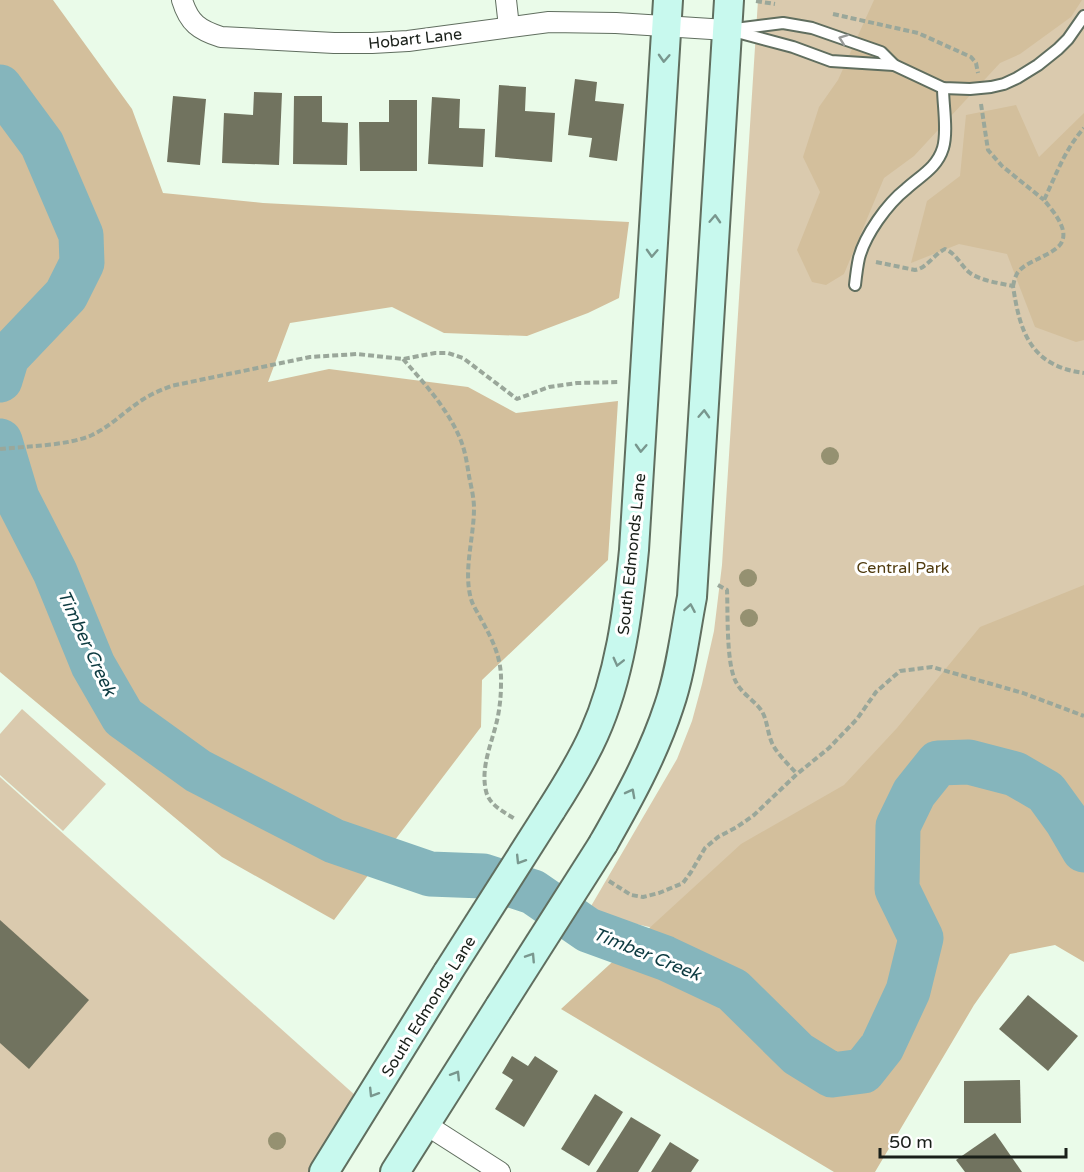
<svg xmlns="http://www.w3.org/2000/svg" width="1084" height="1172" viewBox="0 0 1084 1172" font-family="'Varela Round',sans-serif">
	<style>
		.green { fill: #dacaae }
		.forest { fill: #d3bf9c }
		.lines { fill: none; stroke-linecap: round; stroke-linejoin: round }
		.river { stroke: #85b5bc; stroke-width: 45 }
		.building { fill: #71735f }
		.service-casing { stroke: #606e5f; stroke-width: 14 }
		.minor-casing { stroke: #606e5f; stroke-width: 22 }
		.secondary-casing { stroke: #606e5f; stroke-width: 32 }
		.path { stroke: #9aa79a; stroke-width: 4; stroke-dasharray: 6 3; stroke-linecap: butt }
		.service { stroke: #fff; stroke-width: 10 }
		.minor { stroke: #fff; stroke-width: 20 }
		.secondary { stroke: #c8f9ee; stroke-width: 28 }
		.secondary-bridge-casing { stroke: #606e5f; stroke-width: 32; stroke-linecap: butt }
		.secondary-bridge { stroke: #c8f9ee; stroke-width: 28 }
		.tree { fill: #959171 }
		.oneway { stroke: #989a98 }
		.oneway2 { stroke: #79978e }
		.labels { text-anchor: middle; stroke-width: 6; stroke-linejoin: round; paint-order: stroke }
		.street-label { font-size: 16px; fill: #191f19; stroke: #fff }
		.park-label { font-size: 16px; fill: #503b0f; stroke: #fff }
		.water-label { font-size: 18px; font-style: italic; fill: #0c3a40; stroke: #fff }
	</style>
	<rect width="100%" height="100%" fill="#eafbe9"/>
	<g class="green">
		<polygon points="758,0 1084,0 1084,815 703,939 587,913 677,759 692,721 702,684 714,631 722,565"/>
		<polygon points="22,709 106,784 63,831 0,775 0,734"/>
		<polygon points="0,777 356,1096 308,1172 0,1172"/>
	</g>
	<g class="forest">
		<polygon points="0,0 53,0 132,109 163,193 263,203 629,222 619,298 588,313 527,336 444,333 392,307 290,323 268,382 329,369 468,387 516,413 618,401 608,560 482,680 481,727 334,920 222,857 0,672"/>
		<polygon points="874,0 1082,0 1071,17 1020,54 1000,63 914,156 884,178 844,274 826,285 812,282 797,250 820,192 803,157 819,107 838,80"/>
		<polygon points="1016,105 1039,157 1084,113 1084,340 1076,342 1035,327 1007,254 959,244 911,263 927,201 960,176 966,115"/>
		<polygon points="1084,585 1084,962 1055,945 1010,954 974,1005 875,1172 834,1172 561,1009 741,844 844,785 897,728 980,627"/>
	</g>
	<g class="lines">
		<g class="river">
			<polyline points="0,87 42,144 81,235 82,263 66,295 7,357 0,380"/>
			<polyline points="0,441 17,498 55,572 93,665 123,717 198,771 334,841 430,874 483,876 533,892 588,930 665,958 733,990 798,1054 832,1075 863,1071 882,1047 908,991 921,938 897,889 898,826 914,793 938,763 969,762 1015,774 1046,792 1067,821 1084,850"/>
		</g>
	</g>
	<g class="building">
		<polygon points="575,79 597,82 595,101 624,104 617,161 589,157 592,138 568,135"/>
		<polygon points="499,85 526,87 525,111 555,113 552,162 495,157"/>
		<polygon points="254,92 282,93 279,165 222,163 224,113 253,115"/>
		<polygon points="173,96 206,99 200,165 167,162"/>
		<polygon points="294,96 322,96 322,122 348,123 347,165 293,164"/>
		<polygon points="432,97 460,99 459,128 485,129 483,167 428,164"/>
		<polygon points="389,100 417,100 417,171 360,171 359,122 389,122"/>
		<polygon points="0,920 89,1000 29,1069 0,1043"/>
		<polygon points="1028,995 1078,1036 1048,1071 999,1029"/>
		<polygon points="512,1056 528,1066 535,1056 558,1071 524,1127 495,1109 513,1080 502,1073"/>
		<polygon points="1020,1080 1021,1123 964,1123 964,1081"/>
		<polygon points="595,1094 623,1112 589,1166 561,1149"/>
		<polygon points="631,1117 661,1135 638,1172 596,1172"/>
		<polygon points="995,1133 1022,1172 965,1172 956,1160"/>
		<polygon points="670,1142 699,1160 691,1172 651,1172"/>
	</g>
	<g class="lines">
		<defs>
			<g id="service">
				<polyline points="727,30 783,23 812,28 881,52 894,65 943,88 970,89 991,87 1004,84 1017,78 1038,65 1058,49 1068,39 1084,16"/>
				<polyline points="733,31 793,47 831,61 894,65"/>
				<path d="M855 285C856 276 857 267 859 258 865 235 887 204 906 189 920 176 937 168 943 148 948 131 943 105 943 88"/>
			</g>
			<g id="minor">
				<path d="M182 0C189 23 199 30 221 37L334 43H372L408 41 549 22 616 23 727 30"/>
				<polyline points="506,0 509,27"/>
				<polyline points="425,1124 500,1172"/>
			</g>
			<g id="secondary">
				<path d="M551 810C567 785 582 761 594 734 620 676 628 612 634 550L668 0"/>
				<path d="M603 844C628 800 653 755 669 706 681 671 685 633 692 597L729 0"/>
				<polyline points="324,1172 448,972"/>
				<polyline points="395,1172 500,1006"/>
			</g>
		</defs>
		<use href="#service" class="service-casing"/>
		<use href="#minor" class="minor-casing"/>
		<use href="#secondary" class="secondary-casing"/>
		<g class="path">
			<polyline points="756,1 775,4"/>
			<polyline points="833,14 918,33 971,57 976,63 978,73"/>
			<polyline points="981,104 988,150 1002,166 1044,200"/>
			<path d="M876 262 915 270C927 268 933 255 945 249 957 254 961 266 970 273 982 281 999 283 1013 286 1020 333 1031 366 1084 373"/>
			<path d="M1013 286C1014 282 1015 276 1018 272 1023 266 1031 262 1038 259 1045 255 1053 252 1059 246 1072 232 1053 211 1044 200 1056 175 1065 149 1084 128"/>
			<path d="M403 359C424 383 446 407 459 436 465 449 467 463 469 476 471 486 474 498 474 508 474 538 463 570 471 599 473 606 478 613 481 619 493 641 502 658 501 684 501 695 500 705 498 716 493 741 480 766 486 791 489 805 504 812 515 819"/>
			<path d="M0 449C27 446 67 446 92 435 111 426 125 411 142 400 151 394 161 390 171 386L310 357 357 354 403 359 435 353H448L463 358 517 399 549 387 577 383 620 382"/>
			<path d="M718 585 727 590C728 612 726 664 736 682 742 694 754 700 761 710 768 720 767 734 773 745 779 756 789 765 797 774"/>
			<polyline points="609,881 631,895 643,897 659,893 683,883 691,872 705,848 718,837 737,827 754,815 797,774 829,748 857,719 876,692 900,671 932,667 1023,693 1084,716"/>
		</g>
		<use href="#service" class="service"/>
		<use href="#minor" class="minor"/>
		<use href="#secondary" class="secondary"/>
		<defs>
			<g id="secondary-bridge">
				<polyline points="448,972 551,810"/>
				<polyline points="500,1006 603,844"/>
			</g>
		</defs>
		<use href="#secondary-bridge" class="secondary-bridge-casing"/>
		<use href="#secondary-bridge" class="secondary-bridge"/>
	</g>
	<g class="tree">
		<circle cx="830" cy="456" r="9"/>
		<circle cx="748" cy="578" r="9"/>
		<circle cx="749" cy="618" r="9"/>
		<circle cx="277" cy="1141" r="9"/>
	</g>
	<defs><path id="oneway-chevron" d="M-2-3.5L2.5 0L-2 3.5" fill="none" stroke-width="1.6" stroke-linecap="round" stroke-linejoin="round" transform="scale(1.5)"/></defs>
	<use class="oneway" href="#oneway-chevron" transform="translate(843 39) rotate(-160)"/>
	<g class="oneway2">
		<use href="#oneway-chevron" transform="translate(664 58) rotate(93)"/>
		<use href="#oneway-chevron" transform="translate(715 219) rotate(-87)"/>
		<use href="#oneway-chevron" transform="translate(652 253) rotate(93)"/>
		<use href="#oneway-chevron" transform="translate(704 414) rotate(-87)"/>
		<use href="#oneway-chevron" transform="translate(641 448) rotate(93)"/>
		<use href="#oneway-chevron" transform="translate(690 608) rotate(-80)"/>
		<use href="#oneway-chevron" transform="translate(618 662) rotate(104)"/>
		<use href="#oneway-chevron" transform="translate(631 793) rotate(-62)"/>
		<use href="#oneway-chevron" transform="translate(520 860) rotate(122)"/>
		<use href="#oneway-chevron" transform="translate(531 957) rotate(-57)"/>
		<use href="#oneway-chevron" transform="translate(456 1075) rotate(-58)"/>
		<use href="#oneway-chevron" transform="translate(373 1093) rotate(122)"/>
	</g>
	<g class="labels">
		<g class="street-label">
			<text transform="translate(415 38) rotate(-6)" y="6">Hobart Lane</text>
			<text transform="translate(631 554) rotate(-84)" y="6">South Edmonds Lane</text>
			<text transform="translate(428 1006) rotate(-58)" y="6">South Edmonds Lane</text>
		</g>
		<g class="park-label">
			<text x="903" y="573">Central Park</text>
		</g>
		<g class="water-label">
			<text transform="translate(87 643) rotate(65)" y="6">Timber Creek</text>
			<text transform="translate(647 954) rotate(22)" y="6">Timber Creek</text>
		</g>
	</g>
	<path d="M880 1148v9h186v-9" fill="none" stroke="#191f19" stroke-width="3"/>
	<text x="889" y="1148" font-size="18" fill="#191f19" stroke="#ffffff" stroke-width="4.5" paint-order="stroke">50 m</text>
</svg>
